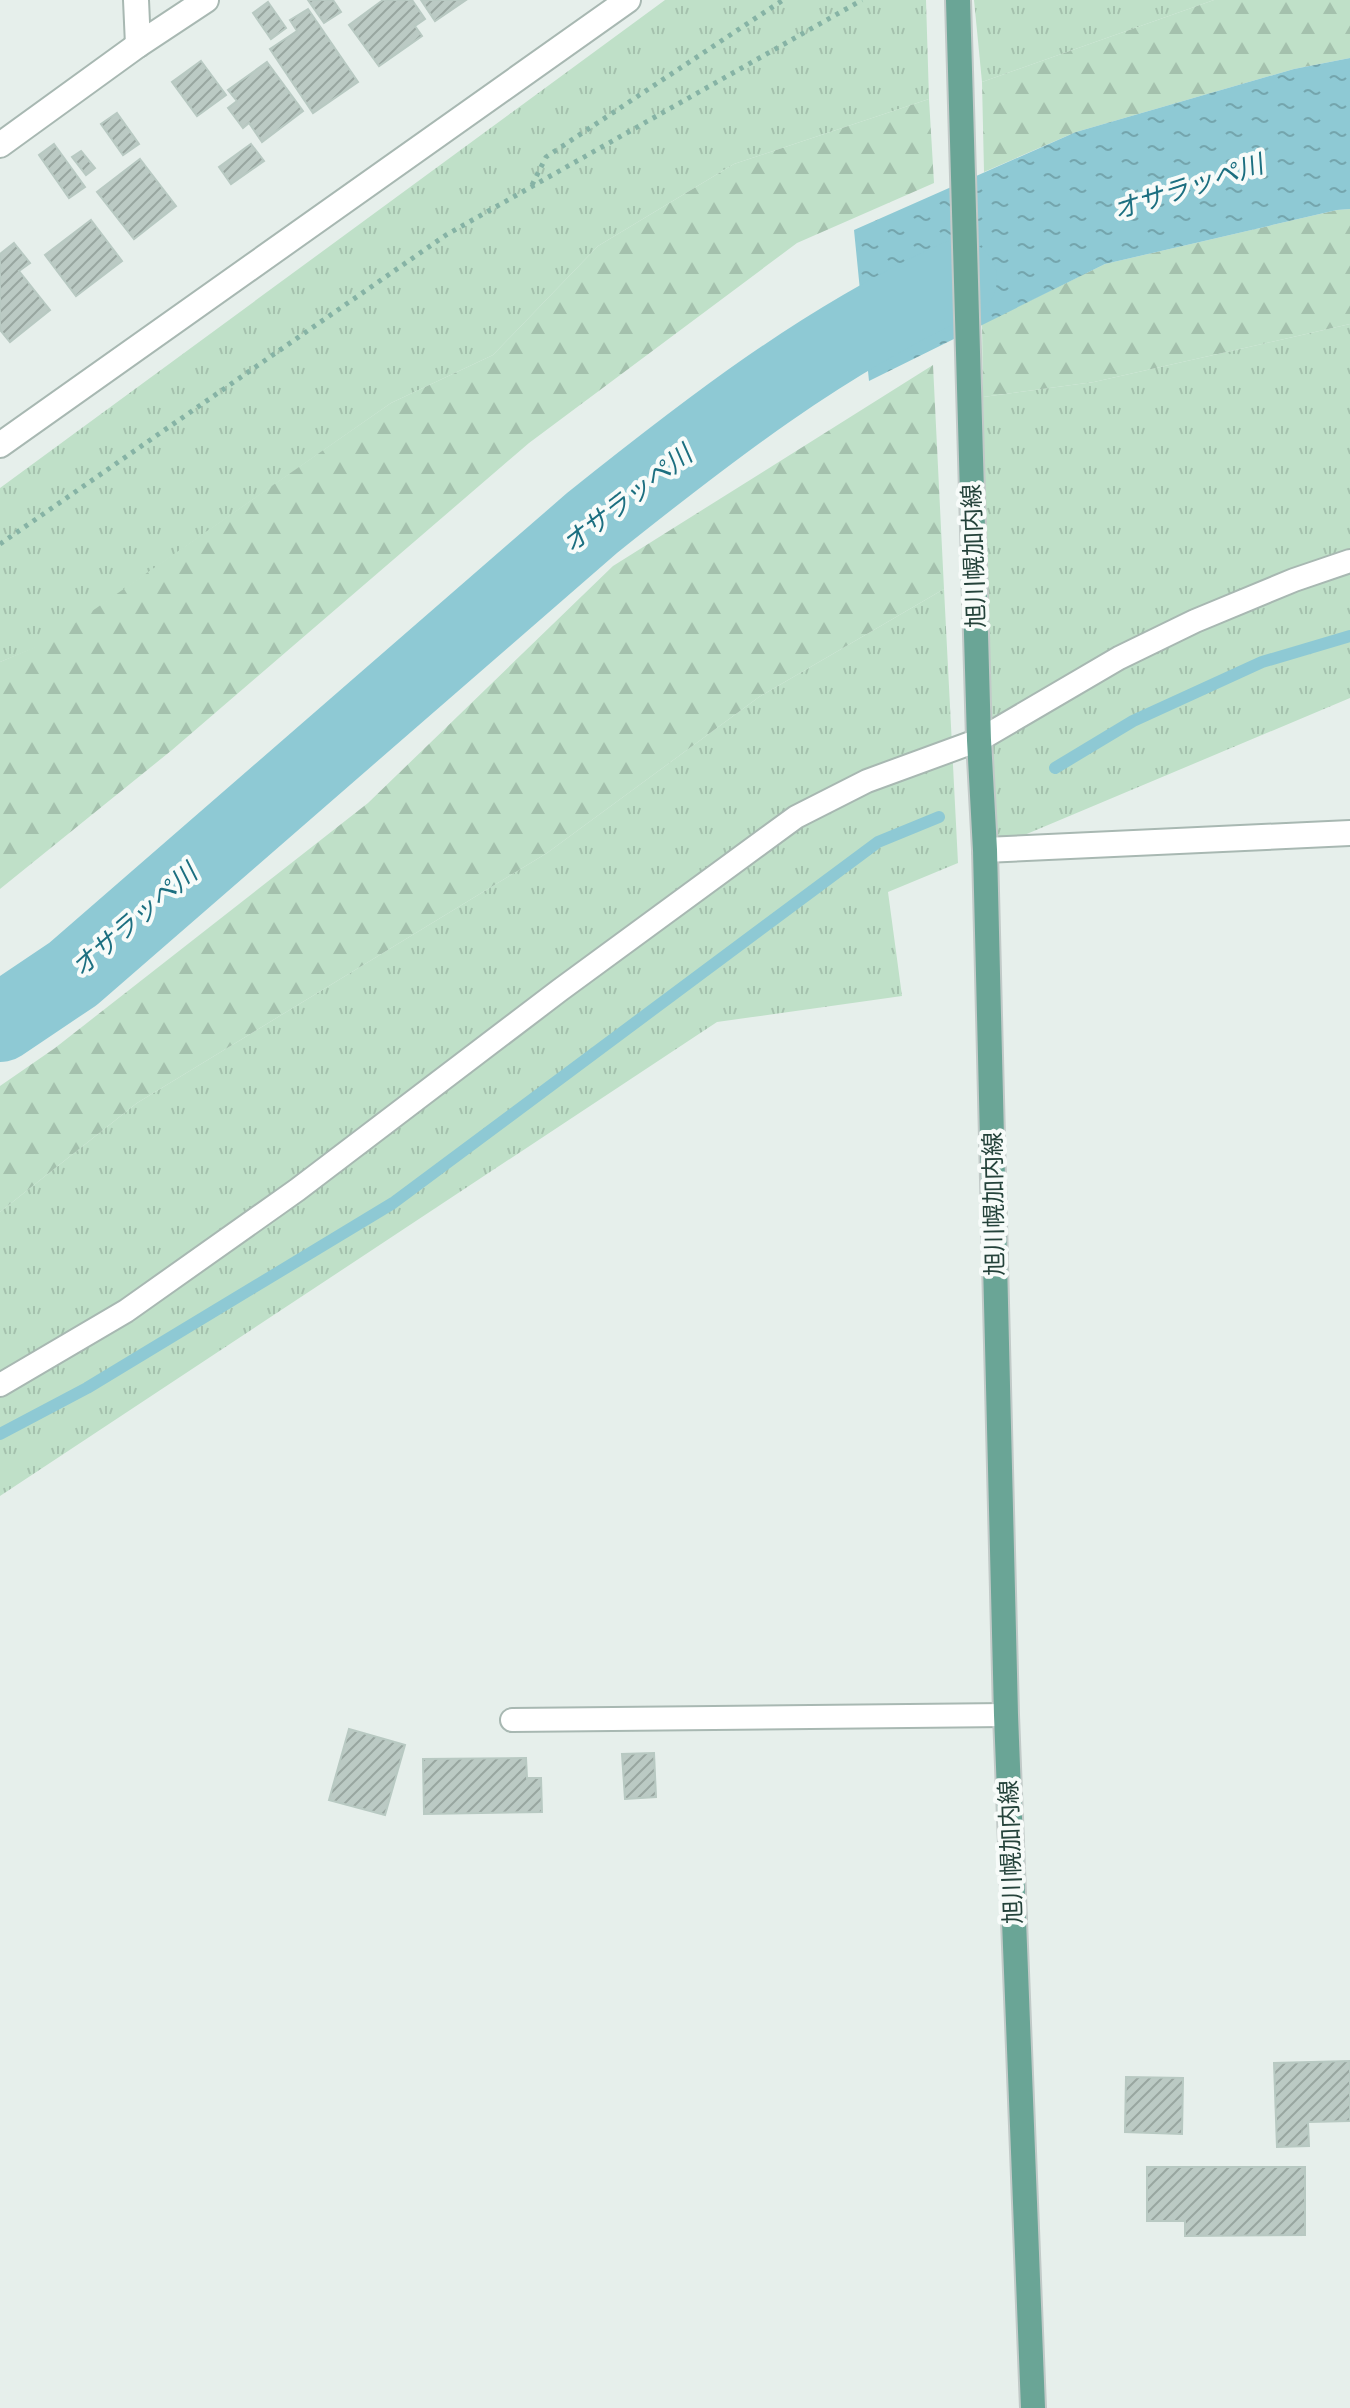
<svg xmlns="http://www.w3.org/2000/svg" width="1350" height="2408" viewBox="0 0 1350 2408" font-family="'Exo 2','Noto Sans JP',sans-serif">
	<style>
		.grass { fill: url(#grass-tufts) }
		.forest { fill: url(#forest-firs) }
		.water { fill: url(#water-ripples) }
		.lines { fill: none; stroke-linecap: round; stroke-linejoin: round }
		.stream { stroke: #8ec9d4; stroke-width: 12 }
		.river { stroke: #8ec9d4; stroke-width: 78 }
		.building { fill: url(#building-hatch); stroke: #b8c9c2; stroke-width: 2 }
		.service-casing { stroke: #a8b8b2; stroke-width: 26 }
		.minor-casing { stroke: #a8b8b2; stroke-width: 28 }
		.tertiary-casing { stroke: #a8b8b2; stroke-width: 28 }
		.primary-casing { stroke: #c2cac8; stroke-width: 28 }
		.path { stroke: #86b3a5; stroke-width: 5; stroke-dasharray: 4 6; stroke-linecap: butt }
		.service { stroke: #fff; stroke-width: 22 }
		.minor { stroke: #fff; stroke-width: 24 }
		.tertiary { stroke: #fff; stroke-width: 24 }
		.primary { stroke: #6aa596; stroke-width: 24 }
		.labels { text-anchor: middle; stroke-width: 8; stroke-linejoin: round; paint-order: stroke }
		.street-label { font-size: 24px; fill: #24423a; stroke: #f7fbf9 }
		.water-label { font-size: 26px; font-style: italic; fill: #1c6f80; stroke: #f7fbf9 }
	</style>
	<defs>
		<pattern id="grass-tufts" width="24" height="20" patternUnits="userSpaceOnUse" patternTransform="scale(2)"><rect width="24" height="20" fill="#bfe0c8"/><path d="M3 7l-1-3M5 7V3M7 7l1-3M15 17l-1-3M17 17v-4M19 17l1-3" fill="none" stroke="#a4c1ad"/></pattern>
		<pattern id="forest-firs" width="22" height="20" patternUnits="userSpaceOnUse" patternTransform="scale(2)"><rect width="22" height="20" fill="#bfe0c8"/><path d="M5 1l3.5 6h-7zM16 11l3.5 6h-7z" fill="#a4c1ad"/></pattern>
		<pattern id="water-ripples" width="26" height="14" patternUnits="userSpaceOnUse" patternTransform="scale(2)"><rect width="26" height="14" fill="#8ec9d4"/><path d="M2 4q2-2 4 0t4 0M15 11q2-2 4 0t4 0" fill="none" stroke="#74a5ad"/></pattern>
		<pattern id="building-hatch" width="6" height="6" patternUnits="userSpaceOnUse" patternTransform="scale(2)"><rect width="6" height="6" fill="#bbcac4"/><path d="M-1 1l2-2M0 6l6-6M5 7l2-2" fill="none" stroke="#98a6a0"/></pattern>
	</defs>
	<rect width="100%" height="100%" fill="#e6efeb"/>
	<g class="grass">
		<polygon points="665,0 926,0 929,99 734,164 598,246 493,355 391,403 49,642 0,662 0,488"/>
		<polygon points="974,0 1214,0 982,82"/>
		<polygon points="1350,324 1350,698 991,849 983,397 1094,382"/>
		<polygon points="944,589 958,863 888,892 902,996 717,1022 0,1496 0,1212 137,1103 547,853 759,697"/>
	</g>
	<g class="forest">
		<polygon points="1214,0 1350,0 1350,58 1294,69 1076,132 984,172 982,82"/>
		<polygon points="929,99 934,183 797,243 529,443 172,750 0,889 0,662 49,641 391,403 493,355 598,246 734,164"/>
		<polygon points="1350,209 1350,324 1094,382 983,397 982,324 1105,264 1337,210"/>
		<polygon points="933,365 944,589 759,697 547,853 137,1103 0,1212 0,1086 55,1048 368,803 613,566"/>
	</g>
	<polygon class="water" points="1350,58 1350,209 1337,210 1105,264 869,381 854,230 1076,132 1294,69"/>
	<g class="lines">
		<g class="stream">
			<polyline points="1055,768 1133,721 1262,662 1350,636"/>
			<polyline points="0,1434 87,1388 393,1203 878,842 939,817"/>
		</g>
		<path class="river" d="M0 1023 73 974 592 523C707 431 824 340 958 279"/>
	</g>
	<g class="building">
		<polygon points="308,0 333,0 341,12 324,23"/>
		<polygon points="383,0 412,0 425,19 415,26 422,36 379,66 349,25"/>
		<polygon points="421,0 466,0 435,21"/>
		<polygon points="268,2 286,28 271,39 253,13"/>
		<polygon points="308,9 358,82 313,113 270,49 297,31 290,20"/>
		<polygon points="201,61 226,95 197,116 172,82"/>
		<polygon points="267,62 303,111 262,142 249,123 243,128 228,108 237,101 228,90"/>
		<polygon points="117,113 139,144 123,155 101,124"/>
		<polygon points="54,144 85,187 69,198 39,155"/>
		<polygon points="251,144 264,161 231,184 219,167"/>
		<polygon points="81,151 95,168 86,175 72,157"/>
		<polygon points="140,159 176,206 134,239 97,192"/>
		<polygon points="91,220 122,261 76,296 45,255"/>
		<polygon points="14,243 30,263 19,271 50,310 10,342 0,330 0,254"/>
		<polygon points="349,1729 405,1745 385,1815 329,1800"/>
		<polygon points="654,1753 656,1797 625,1799 622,1754"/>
		<polygon points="526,1758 527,1778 541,1778 542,1812 424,1814 423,1759"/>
		<polygon points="1350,2061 1350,2121 1308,2122 1309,2146 1277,2147 1274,2063"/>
		<polygon points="1126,2077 1183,2078 1182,2134 1125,2132"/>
		<polygon points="1147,2167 1305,2167 1305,2235 1185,2236 1185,2221 1147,2221"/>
	</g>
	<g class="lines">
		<defs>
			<g id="service">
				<polyline points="0,1385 126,1311 297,1190 560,990 796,817 867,781 979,740 1119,658 1195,621 1294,580 1350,561"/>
				<polyline points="512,1720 1006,1715"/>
			</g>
			<g id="minor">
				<polyline points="136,0 138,45"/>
				<polyline points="0,145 138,45 206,0"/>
				<polyline points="985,850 1350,833"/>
			</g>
			<polyline id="tertiary" points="0,445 628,0"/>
			<polyline id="primary" points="958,0 979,740 985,850 1006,1715 1033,2408"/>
		</defs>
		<use href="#service" class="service-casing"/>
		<use href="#minor" class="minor-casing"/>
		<use href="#tertiary" class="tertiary-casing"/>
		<use href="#primary" class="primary-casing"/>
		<g class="path">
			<polyline points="532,185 546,157 783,0"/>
			<polyline points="0,544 446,235 862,0"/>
		</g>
		<use href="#service" class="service"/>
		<use href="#minor" class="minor"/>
		<use href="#tertiary" class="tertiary"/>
		<use href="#primary" class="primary"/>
	</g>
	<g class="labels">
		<g class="street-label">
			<text transform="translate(974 556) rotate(-92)" y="8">旭川幌加内線</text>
			<text transform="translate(994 1204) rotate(-91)" y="8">旭川幌加内線</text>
			<text transform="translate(1011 1852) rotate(-92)" y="8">旭川幌加内線</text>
		</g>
		<g class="water-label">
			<text transform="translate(1188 187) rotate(-18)" y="9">オサラッペ川</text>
			<text transform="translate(627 499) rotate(-38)" y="9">オサラッペ川</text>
			<text transform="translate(134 920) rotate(-41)" y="9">オサラッペ川</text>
		</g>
	</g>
</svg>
